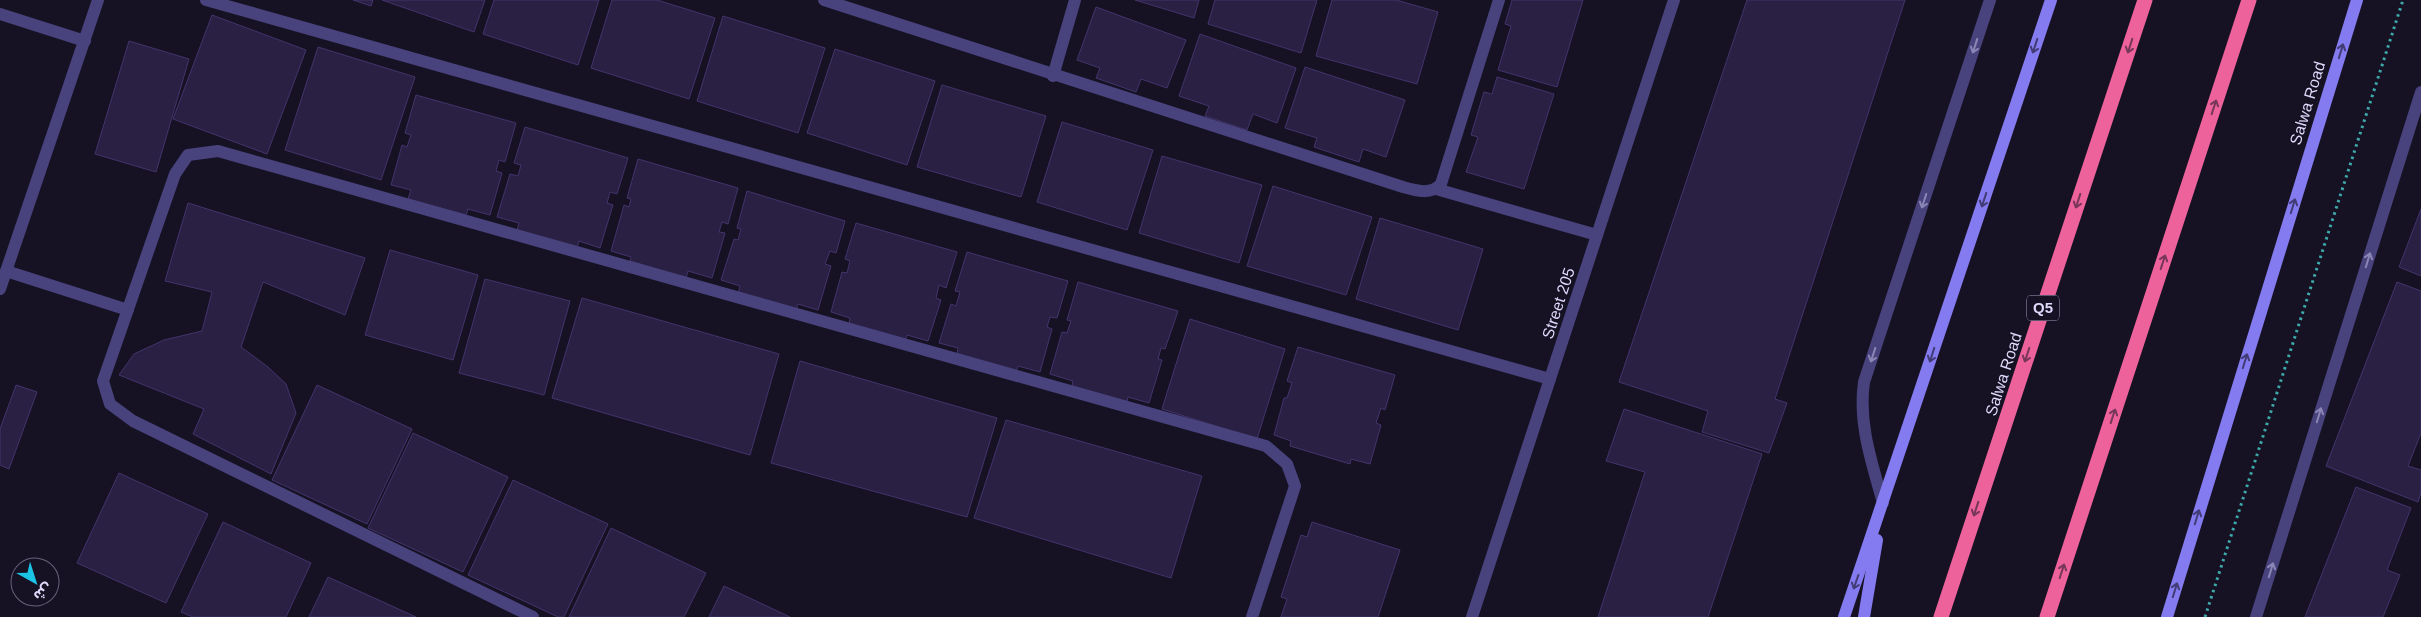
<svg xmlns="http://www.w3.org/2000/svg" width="2421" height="617" viewBox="0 0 2421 617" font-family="Arial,'Noto Sans Arabic',sans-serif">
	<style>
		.building { fill: #292043; stroke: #43346c }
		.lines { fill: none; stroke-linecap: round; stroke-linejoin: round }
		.path { stroke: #3da9aa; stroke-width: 3; stroke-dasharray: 2.5 4; stroke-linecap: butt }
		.service { stroke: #48427d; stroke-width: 12 }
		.minor { stroke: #48427d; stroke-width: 12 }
		.secondary { stroke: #857bf0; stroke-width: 12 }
		.motorway { stroke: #ed629b; stroke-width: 15 }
		.oneway { stroke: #8c86b6 }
		.oneway2 { stroke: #423c76 }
		.oneway3 { stroke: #77365a }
		.labels { text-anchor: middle; stroke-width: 4; stroke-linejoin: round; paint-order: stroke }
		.shield { fill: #161224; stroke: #a39dba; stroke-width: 1 }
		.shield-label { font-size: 15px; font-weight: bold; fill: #dfd9fb }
		.street-label { font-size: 16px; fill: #dfd9fb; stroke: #161224 }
	</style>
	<rect width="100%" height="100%" fill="#161224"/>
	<g class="building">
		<polygon points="353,0 373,0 371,6"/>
		<polygon points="382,0 485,0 474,32"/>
		<polygon points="494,0 599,0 578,65 483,34"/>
		<polygon points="612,0 657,0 715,18 689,99 591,68"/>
		<polygon points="1135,0 1199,0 1194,18"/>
		<polygon points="1215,0 1317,0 1301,53 1208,24"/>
		<polygon points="1332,0 1396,0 1438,12 1417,84 1316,56"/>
		<polygon points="1512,0 1583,0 1557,87 1498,70 1511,26 1505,24"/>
		<polygon points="1747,0 1905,0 1775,399 1787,403 1769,453 1702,432 1708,411 1619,382"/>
		<polygon points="1096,7 1186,40 1167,88 1141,79 1136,92 1096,78 1100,68 1077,60"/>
		<polygon points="212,15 306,50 267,154 173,119"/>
		<polygon points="723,16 825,48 798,133 697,101"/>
		<polygon points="1200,34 1296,68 1277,123 1253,114 1247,130 1205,116 1209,106 1179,96"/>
		<polygon points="129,41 189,59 156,172 95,154"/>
		<polygon points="318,47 415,77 381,180 285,150"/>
		<polygon points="835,49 935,81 907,165 807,133"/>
		<polygon points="1305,67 1405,100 1386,157 1363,149 1359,162 1314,147 1317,138 1285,128"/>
		<polygon points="1497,77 1554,94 1524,189 1466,172 1478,137 1471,135 1484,92 1492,94"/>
		<polygon points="942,85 1046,116 1021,197 917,167"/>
		<polygon points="416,95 516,123 505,162 499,160 496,171 502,173 490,215 468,209 466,215 408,199 411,190 391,185 402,145 407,147 411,135 405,133"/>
		<polygon points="1062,122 1153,150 1127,230 1037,202"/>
		<polygon points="525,127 628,158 617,194 610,192 607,203 613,205 600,248 579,241 577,248 517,230 519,223 497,217 510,174 518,176 521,165 514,163"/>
		<polygon points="1162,156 1262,185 1239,263 1139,233"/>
		<polygon points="638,159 738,188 728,224 722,222 719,232 725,233 712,278 688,271 686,278 630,261 631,257 611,251 624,205 629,207 631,199 627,198"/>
		<polygon points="1273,186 1372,217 1346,295 1247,266"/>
		<polygon points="747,191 845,221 836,253 830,251 825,264 831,266 818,310 798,304 796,310 738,293 740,286 721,280 734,239 738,240 741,229 737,228"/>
		<polygon points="188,203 365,258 345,315 263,282 241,347 268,367 286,384 296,413 271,474 193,434 204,409 119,375 134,354 164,340 202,331 212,292 165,281"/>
		<polygon points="2421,209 2421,276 2399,267"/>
		<polygon points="1380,218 1483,249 1458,330 1356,299"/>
		<polygon points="856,223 957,252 946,288 939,285 936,298 941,300 928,341 907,335 905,341 849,324 850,318 831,312 842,272 847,273 850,261 845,259"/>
		<polygon points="390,250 478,275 453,360 365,335"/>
		<polygon points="967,252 1068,281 1057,318 1050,317 1047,327 1052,329 1040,372 1018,366 1016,372 957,354 958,348 939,343 951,304 956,306 960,292 955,291"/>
		<polygon points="485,279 570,301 544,395 459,373"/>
		<polygon points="1078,282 1178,311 1165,349 1161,348 1158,359 1162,360 1149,403 1128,397 1127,402 1072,386 1073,381 1050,374 1062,332 1067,333 1071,321 1067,320"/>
		<polygon points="2397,282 2421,291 2421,433 2408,466 2421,470 2421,493 2418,502 2326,466"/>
		<polygon points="582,298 779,354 750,455 552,398"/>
		<polygon points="1190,319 1285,349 1257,439 1162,409"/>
		<polygon points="1298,347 1395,375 1385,410 1381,408 1376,423 1381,425 1370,464 1351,459 1350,464 1290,446 1291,441 1274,435 1284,398 1287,398 1292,383 1287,381"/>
		<polygon points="800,361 997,418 967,517 771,463"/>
		<polygon points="16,385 37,392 9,469 0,465 0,429"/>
		<polygon points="317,385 412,429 367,524 272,480"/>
		<polygon points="1624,409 1762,454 1708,617 1598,617 1645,472 1606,461"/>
		<polygon points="1006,420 1202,476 1171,578 974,518"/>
		<polygon points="413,433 508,477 463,572 368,528"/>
		<polygon points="119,473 208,514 166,603 77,563"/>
		<polygon points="513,480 608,524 564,617 558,617 468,575"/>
		<polygon points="2356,487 2411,508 2387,570 2400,575 2383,617 2305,617"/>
		<polygon points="223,522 311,563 286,617 193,617 181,612"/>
		<polygon points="1312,522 1400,550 1378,617 1281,617 1287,599 1281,597 1301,535 1307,537"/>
		<polygon points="611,528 706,573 684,617 569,617"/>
		<polygon points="328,577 416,617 309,617"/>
		<polygon points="724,586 790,617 709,617"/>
	</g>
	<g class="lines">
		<polyline class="path" points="2205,617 2403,0"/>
		<g class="service">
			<path d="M824 0 1403 187C1417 191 1431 195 1441 184L1499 0"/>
			<polyline points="0,14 85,41"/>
			<polyline points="1053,76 1075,0"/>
			<polyline points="1436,189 1597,235"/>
			<polyline points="6,271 128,310"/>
			<polyline points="533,617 133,421 110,404 103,381 175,174 188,155 218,151 1266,446 1287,464 1295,486 1252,617"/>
		</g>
		<g class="minor">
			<polyline points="206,0 1550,379"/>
			<polyline points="0,289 98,0"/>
			<path d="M1883 503C1872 463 1858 424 1864 382L1990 0"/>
			<polyline points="1472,617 1674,0"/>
			<polyline points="2256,617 2421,92"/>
		</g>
		<g class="secondary">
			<polyline points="1844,617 2051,0"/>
			<polyline points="1864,617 1877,540"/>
			<polyline points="2167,617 2357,0"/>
		</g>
		<g class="motorway">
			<polyline points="1941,617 2145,0"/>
			<polyline points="2047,617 2249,0"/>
		</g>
	</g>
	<defs><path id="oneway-shaft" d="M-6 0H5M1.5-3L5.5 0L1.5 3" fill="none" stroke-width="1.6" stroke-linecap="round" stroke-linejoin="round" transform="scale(1.25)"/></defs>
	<g class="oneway">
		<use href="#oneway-shaft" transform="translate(1975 46) rotate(108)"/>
		<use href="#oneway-shaft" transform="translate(1924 201) rotate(108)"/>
		<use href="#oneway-shaft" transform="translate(2368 260) rotate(-73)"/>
		<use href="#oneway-shaft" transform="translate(1873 355) rotate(108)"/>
		<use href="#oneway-shaft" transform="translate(2319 415) rotate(-73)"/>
		<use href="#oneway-shaft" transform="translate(2271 570) rotate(-73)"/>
	</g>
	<g class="oneway2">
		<use href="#oneway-shaft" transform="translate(2035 46) rotate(108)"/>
		<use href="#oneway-shaft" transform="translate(2341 51) rotate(-73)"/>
		<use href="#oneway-shaft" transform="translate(1984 200) rotate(108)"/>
		<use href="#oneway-shaft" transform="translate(2293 206) rotate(-73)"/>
		<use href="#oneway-shaft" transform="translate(1932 355) rotate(108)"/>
		<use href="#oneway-shaft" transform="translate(2245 361) rotate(-73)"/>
		<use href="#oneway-shaft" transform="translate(2197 517) rotate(-73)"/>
		<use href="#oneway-shaft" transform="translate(1856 582) rotate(109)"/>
		<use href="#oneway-shaft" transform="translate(2175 590) rotate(-73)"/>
	</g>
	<g class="oneway3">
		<use href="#oneway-shaft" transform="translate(2130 46) rotate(108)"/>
		<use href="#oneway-shaft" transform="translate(2214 107) rotate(-72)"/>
		<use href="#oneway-shaft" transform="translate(2078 201) rotate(108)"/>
		<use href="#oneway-shaft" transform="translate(2163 262) rotate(-72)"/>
		<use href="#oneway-shaft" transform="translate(2027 355) rotate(108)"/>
		<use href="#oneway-shaft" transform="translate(2113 416) rotate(-72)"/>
		<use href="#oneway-shaft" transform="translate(1976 509) rotate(108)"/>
		<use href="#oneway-shaft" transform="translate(2062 571) rotate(-72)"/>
	</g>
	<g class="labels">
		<rect class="shield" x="2027" y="295.5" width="32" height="25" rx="4"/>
		<g class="shield-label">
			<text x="2043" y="313">Q5</text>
		</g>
		<g class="street-label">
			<text transform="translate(2307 103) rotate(-73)" y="6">Salwa Road</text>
			<text transform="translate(1558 303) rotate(-72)" y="6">Street 205</text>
			<text transform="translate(2003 374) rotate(-72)" y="6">Salwa Road</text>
		</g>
	</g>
	<g transform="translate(35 582) rotate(141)"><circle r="24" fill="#161224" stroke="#66627a"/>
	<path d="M0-4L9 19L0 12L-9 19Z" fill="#1bc3e4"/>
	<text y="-8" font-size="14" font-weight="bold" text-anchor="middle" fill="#dfd9fb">ش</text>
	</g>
</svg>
